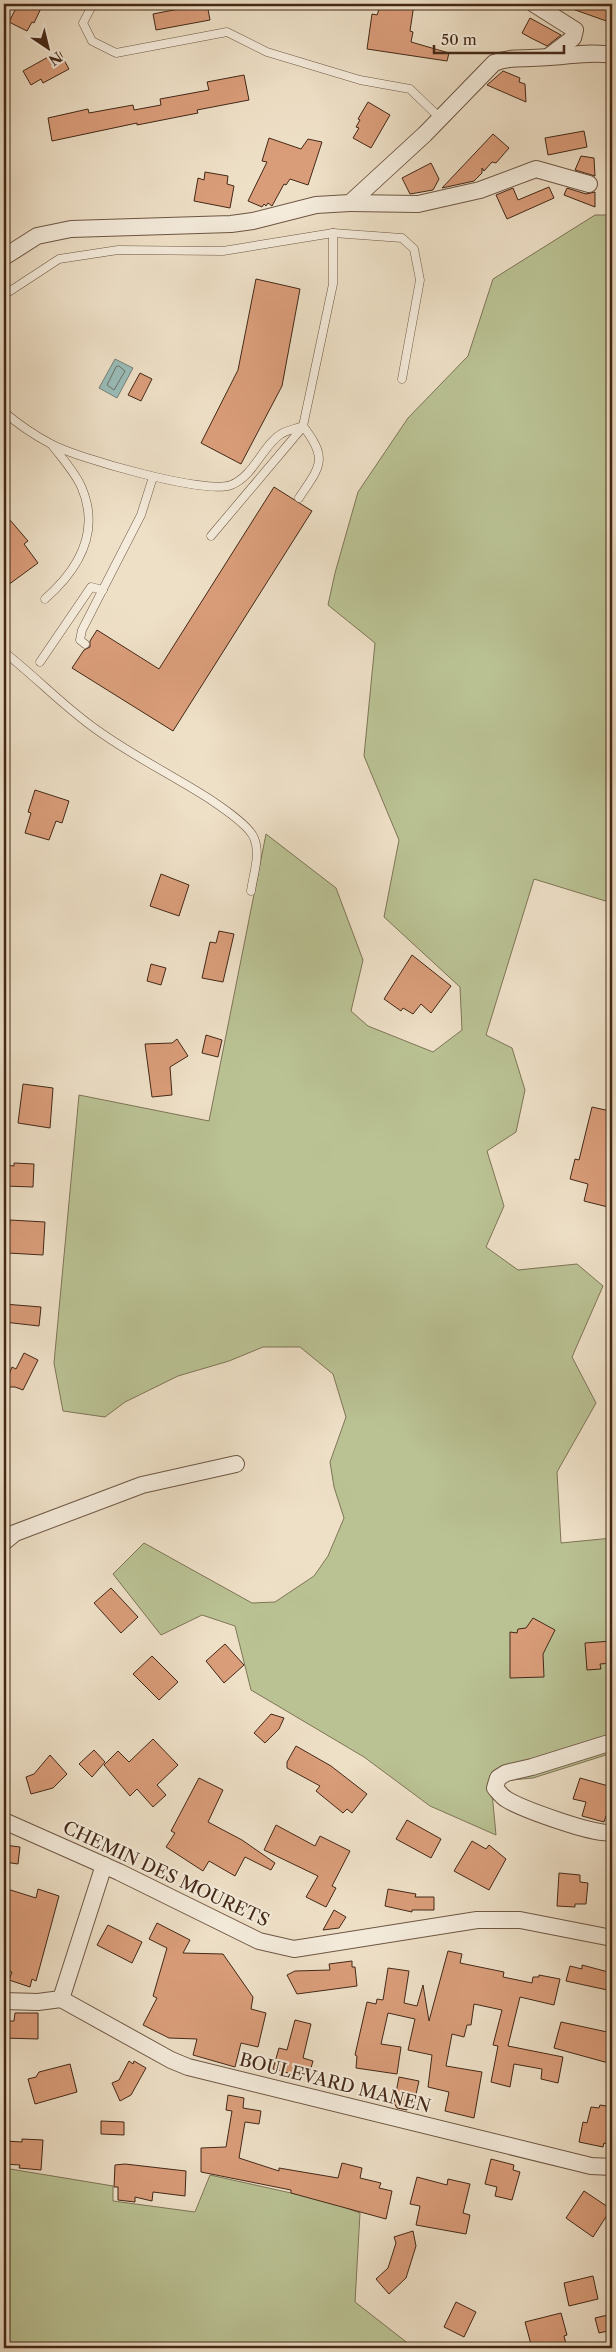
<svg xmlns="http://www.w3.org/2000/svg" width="616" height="2352" viewBox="0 0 616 2352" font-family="'Libre Caslon Text',serif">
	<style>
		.green { fill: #bac294; stroke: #7e7556 }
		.water { fill: #99bdb9; stroke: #778178 }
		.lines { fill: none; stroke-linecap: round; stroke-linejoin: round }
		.shore { stroke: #6e7268; stroke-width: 1 }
		.building { fill: #da9d7a; stroke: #432817 }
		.service-casing { stroke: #6e5643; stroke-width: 9 }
		.minor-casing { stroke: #6e5643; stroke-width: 18 }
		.service { stroke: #f4ebdb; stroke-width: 8 }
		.minor { stroke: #f4ebdb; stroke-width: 16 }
		.labels { text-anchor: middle; stroke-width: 4; stroke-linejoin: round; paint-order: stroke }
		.street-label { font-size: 18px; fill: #432817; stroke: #f4ebdb }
	</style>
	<rect width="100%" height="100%" fill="#eee0c7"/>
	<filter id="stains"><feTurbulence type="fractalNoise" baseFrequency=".004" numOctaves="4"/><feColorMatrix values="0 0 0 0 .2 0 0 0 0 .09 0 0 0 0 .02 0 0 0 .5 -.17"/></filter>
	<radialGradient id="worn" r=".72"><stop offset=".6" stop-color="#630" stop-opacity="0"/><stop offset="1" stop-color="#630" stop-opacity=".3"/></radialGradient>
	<g class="green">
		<polygon points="595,215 612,215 612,903 534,879 486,1035 512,1048 525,1090 516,1132 487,1151 504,1206 486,1247 518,1270 577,1264 603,1286 572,1357 596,1403 557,1472 561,1543 612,1538 612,1756 609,1754 533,1778 491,1782 496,1835 430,1806 364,1757 251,1690 235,1626 202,1615 161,1635 113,1574 144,1543 252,1603 275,1602 314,1576 328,1556 344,1518 334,1487 330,1462 346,1417 333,1374 300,1347 263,1347 229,1361 178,1376 125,1402 105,1417 63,1411 54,1363 79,1095 209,1121 266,834 336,888 363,960 351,1011 368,1026 433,1052 462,1030 460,987 384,917 399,840 364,756 375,643 328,605 335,573 358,492 408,418 468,356 493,279"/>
		<polygon points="4,2168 113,2186 113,2201 195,2212 210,2175 327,2201 360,2213 355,2302 414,2348 4,2348"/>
	</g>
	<polygon class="water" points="115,359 133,368 117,398 99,388"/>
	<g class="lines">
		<polygon class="shore" points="119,366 125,371 114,390 107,385 116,367"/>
	</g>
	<g class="building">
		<polygon points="18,4 43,4 34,23 32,22 27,31 9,22"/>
		<polygon points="194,4 207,4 210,20 156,30 153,14 194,6"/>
		<polygon points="381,4 414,4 410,31 413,32 411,42 449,53 447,61 367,49 372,14 377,15"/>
		<polygon points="564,4 612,4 612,23 564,6"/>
		<polygon points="530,18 561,35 547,46 531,38 522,33"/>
		<polygon points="59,51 69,69 43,83 41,79 31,85 23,71"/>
		<polygon points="503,71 520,78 519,82 525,84 526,102 487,85"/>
		<polygon points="244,75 249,100 197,110 198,113 137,125 137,123 52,141 48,118 88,109 89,113 133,105 134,110 161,105 160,99 209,90 207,82"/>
		<polygon points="368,102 390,115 371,148 353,138 359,128 356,127 360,120 358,119"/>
		<polygon points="584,131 587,147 548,155 545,138"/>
		<polygon points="493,134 509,148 496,163 492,162 484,171 482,168 482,173 474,181 442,188"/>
		<polygon points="269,138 301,149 308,139 322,142 308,185 290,179 286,185 284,184 272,206 268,203 266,206 264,204 262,207 248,201 267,162 262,161"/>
		<polygon points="581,156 594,158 595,176 575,170"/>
		<polygon points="431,163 439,179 433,190 410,194 402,178"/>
		<polygon points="205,172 228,176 227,184 234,186 230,208 194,201 198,178 204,180"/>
		<polygon points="549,187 554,198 507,219 496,195 513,188 518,200"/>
		<polygon points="567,188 586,194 595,192 595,207 564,195"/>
		<polygon points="256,279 300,289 282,386 241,464 201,443 238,370"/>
		<polygon points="140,373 152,379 141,401 128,395"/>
		<polygon points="274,487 312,511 173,731 72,668 84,650 90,647 90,641 97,630 159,669"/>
		<polygon points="4,513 28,541 24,544 38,563 4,588"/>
		<polygon points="35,790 69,801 62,823 56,821 49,840 25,833 31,813 28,812"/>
		<polygon points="161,874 189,885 179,916 150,906"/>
		<polygon points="219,931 234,934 223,982 202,978 210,942 216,943"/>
		<polygon points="412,955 451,986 431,1013 421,1004 413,1014 403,1008 401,1011 384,999"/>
		<polygon points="151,964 166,968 161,985 147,981"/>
		<polygon points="206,1035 222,1040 218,1057 202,1053"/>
		<polygon points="177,1039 188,1056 170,1067 172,1095 152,1097 145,1044 172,1043"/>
		<polygon points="23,1084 53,1088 50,1128 18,1123"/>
		<polygon points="592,1107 610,1111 607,1123 612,1124 612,1133 607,1155 612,1155 612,1208 584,1201 588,1184 570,1179 575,1159 579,1160"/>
		<polygon points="14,1163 34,1164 33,1187 4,1186 4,1168 6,1168 6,1165 14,1166"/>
		<polygon points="10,1220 45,1222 43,1255 8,1253"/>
		<polygon points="4,1304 41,1307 39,1326 4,1322"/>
		<polygon points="24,1353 38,1360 23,1390 15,1387 4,1387 12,1367 16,1369"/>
		<polygon points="111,1588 138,1617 121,1633 94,1603"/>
		<polygon points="533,1618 555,1630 543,1654 544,1677 510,1678 510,1632 517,1633 518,1629 526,1628"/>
		<polygon points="612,1641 612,1663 600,1664 601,1669 587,1670 585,1643"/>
		<polygon points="225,1644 244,1665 224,1683 206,1661"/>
		<polygon points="152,1656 178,1682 159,1700 133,1674"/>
		<polygon points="271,1714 284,1718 279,1729 265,1743 254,1733"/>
		<polygon points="153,1739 178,1765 157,1785 166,1795 153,1807 137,1789 130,1796 104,1765 118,1751 129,1762"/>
		<polygon points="296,1746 331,1766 367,1794 352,1813 347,1809 343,1813 316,1791 320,1786 287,1768 287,1762"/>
		<polygon points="94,1750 105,1762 92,1777 79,1764"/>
		<polygon points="50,1755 67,1774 53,1788 31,1794 26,1777 34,1774"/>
		<polygon points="199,1778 223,1790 208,1822 242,1840 275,1863 271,1870 245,1857 235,1876 209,1861 203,1871 166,1847 175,1833 171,1831"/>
		<polygon points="580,1778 612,1787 612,1799 604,1822 582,1816 586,1802 573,1799"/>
		<polygon points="407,1820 441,1839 431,1858 396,1839"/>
		<polygon points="276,1825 315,1846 320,1836 350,1851 332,1886 336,1888 326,1907 306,1897 318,1876 264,1850"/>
		<polygon points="472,1841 486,1849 489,1845 506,1859 489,1890 454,1871"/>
		<polygon points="4,1845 20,1847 18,1864 4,1862"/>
		<polygon points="559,1873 580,1875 580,1882 588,1883 586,1904 575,1904 575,1907 557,1906"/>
		<polygon points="4,1888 36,1898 38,1889 59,1896 36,1981 32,1979 30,1987 9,1980 12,1972 4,1970"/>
		<polygon points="388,1889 416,1894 415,1897 434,1897 434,1910 412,1910 412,1912 385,1906"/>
		<polygon points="334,1910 346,1917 339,1928 323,1930"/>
		<polygon points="157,1923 190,1940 183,1953 223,1954 253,1997 251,2009 266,2013 258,2047 241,2043 235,2067 193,2055 197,2039 169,2038 143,2025 157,1998 153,1996 167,1948 149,1939"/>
		<polygon points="108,1925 142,1942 132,1963 97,1945"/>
		<polygon points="448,1951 462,1954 460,1963 504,1972 503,1977 532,1983 533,1977 539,1977 539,1975 560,1979 554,2005 520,1997 508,2046 563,2057 558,2083 541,2079 542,2069 514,2064 510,2087 491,2082 498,2046 493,2045 502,2010 474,2004 471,2025 467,2025 464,2037 452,2034 446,2066 482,2072 474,2118 445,2111 449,2092 428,2087 432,2055 408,2050 415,2019 388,2013 381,2044 401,2047 397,2074 356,2068 357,2056 355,2055 367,2002 376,2004 377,1999 383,2000 388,1968 409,1971 404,2003 417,2006 423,1985 429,2021"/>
		<polygon points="352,1961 352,1967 355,1967 357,1986 297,1994 287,1975 295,1971 330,1970 329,1964"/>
		<polygon points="582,1965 612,1973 612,1991 566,1981 570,1966 582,1969"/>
		<polygon points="15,2013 38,2013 38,2039 4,2038 4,2021 14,2021"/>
		<polygon points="295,2020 311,2024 303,2058 313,2061 309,2075 296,2072 296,2075 273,2069 279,2048 287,2050"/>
		<polygon points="561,2022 612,2033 612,2064 554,2048"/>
		<polygon points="129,2061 133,2064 134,2061 146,2068 131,2095 120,2101 112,2083 119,2080"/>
		<polygon points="70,2064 77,2092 35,2104 28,2079 36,2077 39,2072"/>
		<polygon points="399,2077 419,2081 414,2103 408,2102 407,2110 397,2108 394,2103"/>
		<polygon points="228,2095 244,2098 243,2108 261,2111 259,2124 245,2122 239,2158 279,2171 279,2168 338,2178 342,2163 362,2168 360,2178 381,2183 379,2188 392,2191 386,2219 291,2193 291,2190 201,2172 201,2148 226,2147 232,2111 226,2110"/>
		<polygon points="600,2105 612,2107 612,2145 604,2143 603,2147 579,2142 583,2122 587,2123 591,2107 599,2108"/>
		<polygon points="101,2121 124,2122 124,2135 101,2134"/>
		<polygon points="22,2139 43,2140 41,2170 19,2168 20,2165 4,2164 4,2141 22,2142"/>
		<polygon points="491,2159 514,2165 513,2170 520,2172 512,2200 495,2196 497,2187 485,2184"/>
		<polygon points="125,2164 186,2171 185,2196 153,2192 152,2201 135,2197 135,2202 118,2200 118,2187 114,2187 115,2165"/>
		<polygon points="417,2177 447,2185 448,2179 470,2184 463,2213 470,2215 466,2234 416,2225 420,2206 410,2204"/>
		<polygon points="584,2191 611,2209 593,2237 566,2218"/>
		<polygon points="413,2231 416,2246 406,2278 389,2294 376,2279 388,2268 396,2243 394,2237"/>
		<polygon points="593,2276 598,2299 569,2306 564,2283"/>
		<polygon points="456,2302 476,2312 464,2337 444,2327"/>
		<polygon points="561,2313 567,2335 564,2336 566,2344 557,2346 557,2348 532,2348 525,2322"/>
		<polygon points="612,2314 612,2330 599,2333 595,2318"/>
	</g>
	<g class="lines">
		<defs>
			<g id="service">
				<polyline points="93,4 83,23 92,41 116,53 227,32 267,52 360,80 410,89 440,118"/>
				<polyline points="4,295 59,259 118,250 223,251 333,233 402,238 414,249 420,280 402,379"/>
				<path d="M4 412C18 424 34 435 51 444 77 458 206 495 231 485 254 476 263 445 281 434 287 430 296 429 303 426"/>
				<path d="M299 498C320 466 329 460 303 426L333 284V233"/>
				<polyline points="211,536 302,428"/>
				<path d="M45 599C79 569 101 531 81 486 74 471 62 458 52 445"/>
				<polyline points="85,644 80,640 82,630 141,515 153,477"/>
				<path d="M4 652C36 677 64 707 97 730 133 756 172 775 208 798 220 806 249 825 254 838 261 854 253 875 251 891"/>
				<polyline points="40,662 91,587 103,590"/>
			</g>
			<g id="minor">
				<polyline points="534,4 575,30 573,38 548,57"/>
				<polyline points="350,203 418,204 480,190 536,169 589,184"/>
				<path d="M4 257 37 236 71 229 231 224 253 221 316 205 350 203 425 134 494 63C512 56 530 59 549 57 570 56 591 51 612 55"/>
				<polyline points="4,1542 15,1533 142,1485 236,1464"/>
				<path d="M612 1742 532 1767 506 1773 498 1778 495 1788C498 1791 501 1796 506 1799 520 1808 598 1837 612 1832"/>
				<polyline points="4,1821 119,1872 259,1941 294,1949 477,1920 520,1920 612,1938"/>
				<polyline points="61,1999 171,2060 188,2067 591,2166 612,2167"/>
				<polyline points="4,2001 38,2002 61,1999 104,1865"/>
			</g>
		</defs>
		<use href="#service" class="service-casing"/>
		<use href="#minor" class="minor-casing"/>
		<use href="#service" class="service"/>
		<use href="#minor" class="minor"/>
	</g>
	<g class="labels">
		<g class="street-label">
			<text transform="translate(166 1874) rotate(25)" y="6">CHEMIN DES MOURETS</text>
			<text transform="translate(335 2083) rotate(14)" y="6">BOULEVARD MANEN</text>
		</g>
	</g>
	<rect width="616" height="2352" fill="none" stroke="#eee0c7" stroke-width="20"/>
	<rect x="5" y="5" width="606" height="2342" fill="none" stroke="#432817" stroke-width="2.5"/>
	<rect x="10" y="10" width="596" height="2332" fill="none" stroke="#432817"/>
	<g transform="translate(48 48) rotate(145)" stroke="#f4ebdb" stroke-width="4" paint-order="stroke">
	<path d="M0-4L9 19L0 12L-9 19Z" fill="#432817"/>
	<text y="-8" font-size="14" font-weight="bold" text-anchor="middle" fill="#432817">N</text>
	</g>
	<path d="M434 45v8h130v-8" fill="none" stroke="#432817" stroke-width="2.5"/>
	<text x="441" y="45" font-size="15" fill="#432817" stroke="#f4ebdb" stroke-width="4" paint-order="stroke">50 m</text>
	<rect width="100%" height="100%" filter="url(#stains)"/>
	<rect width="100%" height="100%" fill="url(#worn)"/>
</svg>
